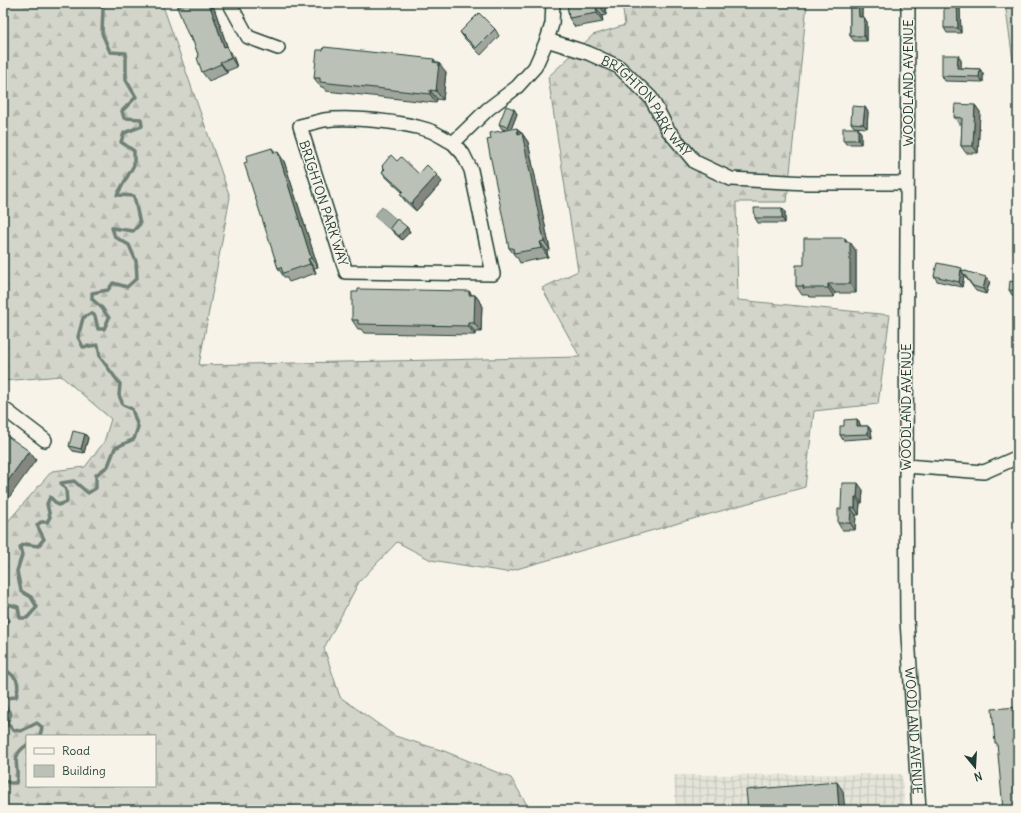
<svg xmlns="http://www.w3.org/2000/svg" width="1021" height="813" viewBox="0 0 1021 813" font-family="Delius,sans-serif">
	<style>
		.industrial { fill: url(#industrial-grid) }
		.forest { fill: url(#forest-firs); stroke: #79897f; fill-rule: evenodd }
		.park { fill: url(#park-tufts); stroke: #79897f }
		.water { fill: #a4ada3; stroke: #6f8077 }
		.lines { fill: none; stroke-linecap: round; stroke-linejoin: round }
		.stream { stroke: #6f8077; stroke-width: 3.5 }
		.minor-casing { stroke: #1f3d34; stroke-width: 16 }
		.minor { stroke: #f7f3e8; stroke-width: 13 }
		.wall { fill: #a1a69d; stroke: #1f3d34 }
		.shaded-wall { fill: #83877f; stroke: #1f3d34 }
		.building { fill: #bbc1b6; stroke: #1f3d34 }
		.labels { text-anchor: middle; stroke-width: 3; stroke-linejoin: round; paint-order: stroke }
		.street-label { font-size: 13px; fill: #1f3d34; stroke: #f7f3e8 }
	</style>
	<defs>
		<pattern id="industrial-grid" width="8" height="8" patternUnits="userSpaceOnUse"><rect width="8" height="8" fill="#e5e4d9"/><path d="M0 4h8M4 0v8" fill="none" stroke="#c4c4bb"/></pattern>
		<pattern id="forest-firs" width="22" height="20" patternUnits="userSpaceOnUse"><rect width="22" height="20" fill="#d3d5ca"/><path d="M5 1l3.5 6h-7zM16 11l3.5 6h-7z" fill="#b5b8ae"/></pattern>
		<pattern id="park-tufts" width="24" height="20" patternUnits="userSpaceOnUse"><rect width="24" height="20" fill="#d3d5ca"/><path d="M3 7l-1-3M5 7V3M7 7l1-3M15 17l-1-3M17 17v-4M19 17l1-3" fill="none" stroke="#b5b8ae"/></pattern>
	</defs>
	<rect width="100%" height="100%" fill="#f7f3e8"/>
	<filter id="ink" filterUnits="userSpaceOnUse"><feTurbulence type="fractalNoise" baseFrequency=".025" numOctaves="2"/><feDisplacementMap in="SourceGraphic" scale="8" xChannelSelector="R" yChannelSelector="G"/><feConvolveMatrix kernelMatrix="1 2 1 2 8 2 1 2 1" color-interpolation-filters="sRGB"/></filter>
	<g filter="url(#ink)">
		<polygon class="industrial" points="902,774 905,810 676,810 674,775"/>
		<path class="forest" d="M3 3H162L230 197 199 365 580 357 542 288 578 271 548 77 593 35 625 25 622 3H807L787 202H736L738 300 890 315 878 404 814 411 805 487 506 572 431 560 397 542 359 582 324 648 340 697 395 736 444 751 511 778 530 810H3V527L52 471 85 467 104 442 111 419 61 376 3 381ZM27 736H155V786H27Z"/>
		<polygon class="park" points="1005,3 1018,3 1018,68 1014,68"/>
		<polygon class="water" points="382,207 397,220 389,229 374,216"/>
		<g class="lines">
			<g class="stream">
				<polyline points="3,611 8,604 18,607 20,618 27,618 37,607 31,597 21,591 17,571 22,555 20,547 25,544 38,546 44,539 37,525 41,522 47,522 50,517 47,504 50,497 58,505 67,502 66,490 61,483 74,481 88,493 96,488 96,475 108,466 115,448 134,439 138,427 132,409 123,405 119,395 120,384 100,357 98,345 83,347 78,337 83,318 91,313 95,316 98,329 104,329 109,318 102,308 92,299 92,293 108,290 113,283 127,287 137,278 136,261 129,245 115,237 112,228 133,231 140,224 134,196 117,195 134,165 134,151 121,142 124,133 142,126 141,119 124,118 122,111 136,97 126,80 126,53 110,52 102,33 103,9 99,3"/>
				<polyline points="3,612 9,620 3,629"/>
				<path d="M3 668C16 677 21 680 16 697L5 698 3 702"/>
				<polyline points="3,705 11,714 7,723 13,730 21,731 37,723 42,727 40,736"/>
				<path d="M3 780 10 783H16C21 767 8 757 27 745"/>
			</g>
			<defs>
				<g id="minor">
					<polyline points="232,3 231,6 248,37 278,48"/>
					<path id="s1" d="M908 3 906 466 907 620 919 810"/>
					<path id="s2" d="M547 40 588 53 619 67 651 98 668 130 695 162 731 179 807 183H907"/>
					<path d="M453 143 463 154 471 170 493 274 346 272 300 126C308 124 316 122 324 120 350 116 403 122 428 130 437 133 445 139 453 143L488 109 517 87 535 67 547 40 552 24 553 3"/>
					<polyline points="3,408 45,440"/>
					<polyline points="906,466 984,472 1018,457"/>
				</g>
			</defs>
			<use href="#minor" class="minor-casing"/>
			<use href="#minor" class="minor"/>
		</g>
		<g class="wall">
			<polygon points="209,3 211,3 213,5 228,49 233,56 237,67 227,71 227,73 209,81 202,72 199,57 194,43 189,37"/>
			<polygon points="567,3 607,3 607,4 605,5 606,15 602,16 603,22 575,27 569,18"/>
			<polygon points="850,3 859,3 862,6 862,17 864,17 867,22 867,41 854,41 850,36"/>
			<polygon points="960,8 961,33 947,33 944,28"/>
			<polygon points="495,29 499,36 481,55 465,39 460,32"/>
			<polygon points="961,60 961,68 980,69 983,74 983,82 945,81 942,76"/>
			<polygon points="437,63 446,72 443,100 437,99 436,103 326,91 323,87 321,87 314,78"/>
			<polygon points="975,105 980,112 978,153 966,153 961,146 962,124 959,124 954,117"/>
			<polygon points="865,107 868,112 867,128 854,127 851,123"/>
			<polygon points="514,109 517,114 511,129 522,133 528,142 550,250 547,251 548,257 520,263 517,257 516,257 509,248 491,139 506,130 502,129 499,124"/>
			<polygon points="858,128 861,133 861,144 846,144 843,140"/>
			<polygon points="272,148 276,153 284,161 318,267 314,268 316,273 289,282 286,277 284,277 278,268 247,162"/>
			<polygon points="397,161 419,174 442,182 416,211 405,201 400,194 402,192 387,178 382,172 384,169 382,166"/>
			<polygon points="782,208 785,212 785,223 758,223 755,218"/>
			<polygon points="407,227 410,232 402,240 393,232 390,228"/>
			<polygon points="848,242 850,242 856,251 856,293 835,293 834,297 810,297 808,295 802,295 796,286 804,265"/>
			<polygon points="963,270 990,281 986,294 976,291 964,275 962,287 937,281 934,276"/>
			<polygon points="1018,275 1018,295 1012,295 1009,290 1015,282"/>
			<polygon points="469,291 472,295 475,295 482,304 481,332 475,332 475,335 364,333 361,329 358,329 352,320"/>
			<polygon points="857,419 860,424 860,426 868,426 871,430 872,438 843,440 840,435 844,426"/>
			<polygon points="85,434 88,438 84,453 73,451 69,446"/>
			<polygon points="863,490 862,503 860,503 859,515 856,515 855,530 842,530 838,523 841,509"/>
		</g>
		<g class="shaded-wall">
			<polygon points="209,3 211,3 213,5 228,49 233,56 237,67 224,47"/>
			<polygon points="599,3 603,3 605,5 606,15 600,6"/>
			<polygon points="858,3 859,3 862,6 862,22 859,17"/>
			<polygon points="957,3 960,8 961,33 958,28"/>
			<polygon points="596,7 602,16 603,22 597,13"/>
			<polygon points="864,17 867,22 867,41 864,36"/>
			<polygon points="958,55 961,60 961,73 957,68"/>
			<polygon points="434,59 439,66 439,63 446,72 443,100 436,91 433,62"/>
			<polygon points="220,62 227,71 227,73 221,64"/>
			<polygon points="980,69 983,74 983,82 979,77"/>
			<polygon points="430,90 437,99 436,103 430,94"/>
			<polygon points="975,105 980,112 978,153 973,146"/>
			<polygon points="865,107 868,112 867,128 863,124"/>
			<polygon points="514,109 517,114 510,132 507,127"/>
			<polygon points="517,128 528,142 550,250 544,241"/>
			<polygon points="858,128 861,133 861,144 858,140"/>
			<polygon points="278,152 284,161 318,267 311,258"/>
			<polygon points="437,175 442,182 416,211 411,204"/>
			<polygon points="782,208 785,212 785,223 782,218"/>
			<polygon points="407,227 410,232 402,240 399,236"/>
			<polygon points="845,238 850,244 850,242 856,251 856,293 850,284 845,242"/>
			<polygon points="540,242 547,251 548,257 542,248"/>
			<polygon points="308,259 314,268 316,273 310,264"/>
			<polygon points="961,270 964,275 962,287 959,282"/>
			<polygon points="986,277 990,281 986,294 983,289"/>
			<polygon points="828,284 835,293 834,297 828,288"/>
			<polygon points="469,291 475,299 475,295 482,304 481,332 474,323 469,295"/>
			<polygon points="468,323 475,332 475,335 468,326"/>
			<polygon points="857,419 860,424 861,431 857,426"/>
			<polygon points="868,426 871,430 872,438 868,434"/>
			<polygon points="85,434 88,438 84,453 81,449"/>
			<polygon points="29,451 36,460 3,506 3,488"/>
			<polygon points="858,483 863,490 862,503 857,497"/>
			<polygon points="855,497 860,503 859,515 855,508"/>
			<polygon points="851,508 856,515 855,530 850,523"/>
			<polygon points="837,782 843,791 845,810 839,810"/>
		</g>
		<g class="building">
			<polygon points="189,3 209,3 224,47 227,46 231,58 220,62 221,64 202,72 197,58 199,57 191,36 189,37 177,7"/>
			<polygon points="567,3 599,3 600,6 596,7 597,13 569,18"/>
			<polygon points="850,3 858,3 859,17 864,17 864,36 850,36"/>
			<polygon points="944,3 957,3 958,28 944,28"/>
			<polygon points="479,13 495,29 476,48 460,32"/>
			<polygon points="324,47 434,59 433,62 439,63 436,91 430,90 430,94 320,82 320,78 314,78 317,50 323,50"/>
			<polygon points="942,55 958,55 957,68 980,69 979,77 942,76"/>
			<polygon points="955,104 975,105 973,146 961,146 962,118 954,117"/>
			<polygon points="506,106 514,109 507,127 499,124"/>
			<polygon points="852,106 865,107 863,124 851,123"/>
			<polygon points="517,128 518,134 522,133 544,241 540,242 542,248 514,253 513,248 509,248 487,140 491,139 490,133"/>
			<rect x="843" y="128" width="15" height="12"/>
			<polygon points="272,148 274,153 278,152 311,258 308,259 310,264 283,273 281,267 278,268 244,163 247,162 246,156"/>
			<polygon points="391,155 397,161 401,157 419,174 427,165 437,175 411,204 400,194 403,191 382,172 385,169 382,166"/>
			<polygon points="754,208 782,208 782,218 755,218"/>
			<polygon points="397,219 407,227 399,236 390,228"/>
			<polygon points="804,238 845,238 845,242 850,242 850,284 828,284 828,288 803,288 804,286 796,286 796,265 804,265"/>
			<polygon points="937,263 962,268 961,270 986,277 983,289 973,286 961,270 959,282 934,276"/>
			<polygon points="1016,275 1018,275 1018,291 1009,290 1010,281 1015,282"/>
			<polygon points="358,289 469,291 469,295 475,295 474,323 468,323 468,326 358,324 358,320 352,320 352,292 358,292"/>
			<polygon points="857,419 857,426 868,426 868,434 840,435 840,426 844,426 844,420"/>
			<polygon points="73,431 85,434 81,449 69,446"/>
			<polygon points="3,433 29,451 3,488"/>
			<polygon points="842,483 858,483 857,497 855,497 855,508 851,508 850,523 838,523 838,509 841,509"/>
			<polygon points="1018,707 1018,810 1003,810 997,743 995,743 992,709"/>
			<polygon points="837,782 839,810 748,810 746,790"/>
		</g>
	</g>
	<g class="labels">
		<g class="street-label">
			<text transform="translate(908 83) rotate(-90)" y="5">WOODLAND AVENUE</text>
			<text dy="5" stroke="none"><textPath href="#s2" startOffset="124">BRIGHTON PARK WAY</textPath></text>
			<text transform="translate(324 203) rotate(72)" y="5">BRIGHTON PARK WAY</text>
			<text transform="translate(906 407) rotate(-90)" y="5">WOODLAND AVENUE</text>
			<text dy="5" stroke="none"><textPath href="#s1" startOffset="728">WOODLAND AVENUE</textPath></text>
		</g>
	</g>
	<rect width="1021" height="813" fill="none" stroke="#f7f3e8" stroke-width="16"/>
	<rect x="8" y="8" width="1005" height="797" fill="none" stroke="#1f3d34" stroke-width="1.5" filter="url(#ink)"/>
	<rect x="26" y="735" width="130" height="52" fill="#f7f3e8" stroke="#a1aaa0"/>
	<rect x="34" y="748" width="20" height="6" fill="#f7f3e8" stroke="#a1aaa0"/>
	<text x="62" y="755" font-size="12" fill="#1f3d34">Road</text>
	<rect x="34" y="765" width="20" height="12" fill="#bbc1b6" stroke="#a1aaa0"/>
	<text x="62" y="775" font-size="12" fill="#1f3d34">Building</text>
	<g transform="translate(975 767) rotate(162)" stroke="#f7f3e8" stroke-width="3" paint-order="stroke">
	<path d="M0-3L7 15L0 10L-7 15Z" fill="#1f3d34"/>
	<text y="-6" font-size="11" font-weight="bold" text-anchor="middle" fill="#1f3d34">N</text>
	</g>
</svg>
